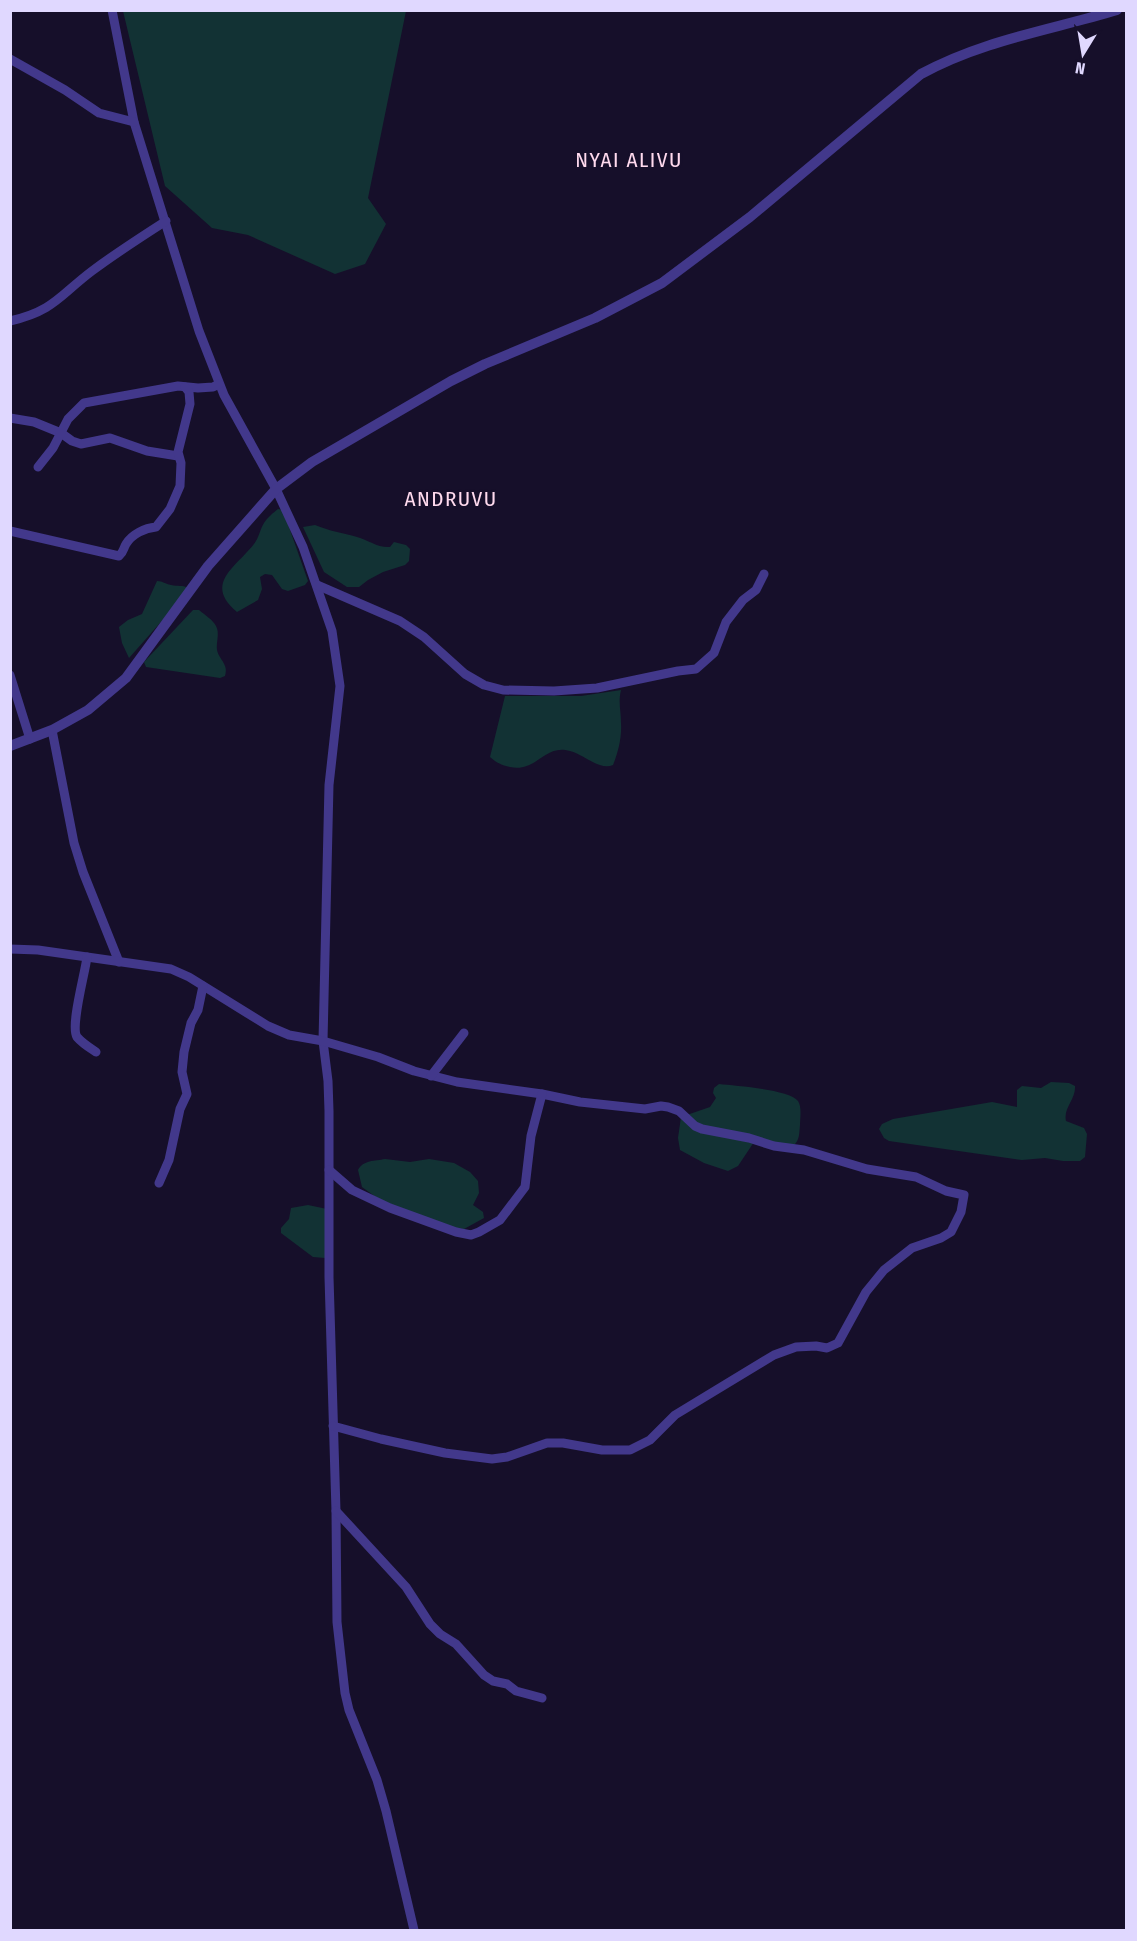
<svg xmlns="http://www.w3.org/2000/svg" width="1137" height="1941" viewBox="0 0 1137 1941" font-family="'Fira Sans Condensed',sans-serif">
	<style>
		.green { fill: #123234 }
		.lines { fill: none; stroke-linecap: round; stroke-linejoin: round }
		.minor { stroke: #42388b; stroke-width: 9 }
		.tertiary { stroke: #42388b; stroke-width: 10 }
		.labels { text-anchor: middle; stroke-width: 4.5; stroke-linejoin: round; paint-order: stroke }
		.quarter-label { font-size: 21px; letter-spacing: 1.5px; fill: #ffdaee; stroke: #160f2a }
	</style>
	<rect width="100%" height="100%" fill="#160f2a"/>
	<g class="green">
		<polygon points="123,11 406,11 368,198 386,224 365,264 335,274 248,235 212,228 165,186"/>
		<path d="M278 509 283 510 308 581 305 585 288 591 282 589 272 575 265 574 260 577 262 589 258 600 237 612C203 584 236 567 254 544 259 538 260 529 264 523 267 518 273 513 278 509Z"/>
		<path d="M315 525C329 531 343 533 357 537 368 540 378 548 390 547L394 542 406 545 410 549 409 561 405 565 383 572 368 580 359 587H347L324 572 303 527Z"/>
		<path d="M157 581C163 581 165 584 171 585 178 587 182 584 190 589L129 658 122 643 119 627 128 620 142 614Z"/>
		<path d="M193 610H199C205 615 213 620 216 626 220 633 216 642 217 650 219 660 229 664 225 676L220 678 146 667 144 662Z"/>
		<path d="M621 690C618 702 621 711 621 723 622 737 618 753 613 765 600 771 585 755 570 751 544 743 537 773 510 767 501 765 497 763 490 757L505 696H581Z"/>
		<path d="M1051 1082 1069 1083 1075 1086C1076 1099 1063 1108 1066 1121L1084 1128 1087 1134 1085 1157 1080 1161H1063L1045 1158 1022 1160 889 1141 884 1138 879 1129 882 1124 893 1119 992 1102 1017 1107V1090L1022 1086 1041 1088Z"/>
		<path d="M719 1084C735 1086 789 1089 798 1101 802 1107 800 1118 800 1125 799 1134 800 1140 793 1146L754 1142 738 1166 728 1171 704 1163 680 1150 678 1138 681 1117 710 1107 716 1098 713 1093 714 1088Z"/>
		<path d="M385 1159 410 1162 429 1159 454 1163 470 1172 478 1181 479 1193 473 1205 483 1212 484 1218 464 1229 453 1228 380 1200 362 1187 358 1170C363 1160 375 1161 385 1159Z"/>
		<polygon points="308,1205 327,1209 325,1258 313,1257 281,1233 281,1228 289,1219 291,1208"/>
	</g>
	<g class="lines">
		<g class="minor">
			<polyline points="112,10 134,122 199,331 224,395 276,489 303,547 332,631 340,686 329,785 323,1041 328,1081 329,1111 329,1277 336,1511 337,1622 345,1693 349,1710 377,1780 386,1811 414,1930"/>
			<polyline points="10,59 65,90 99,113 134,122"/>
			<path d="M10 321C54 311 60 295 92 271 116 253 141 237 166 221"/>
			<polyline points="10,418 34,422 61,433 72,441 81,444 110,438 147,451 178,456"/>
			<polyline points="38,467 53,448 68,419 84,403 178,386 198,388 213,387 219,384"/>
			<path d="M10 531 119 556C124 552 123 549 126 544 132 534 145 528 156 527L170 509 180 486 181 463 178 452 190 404 189 392 185 387"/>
			<polyline points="317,585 400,621 424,637 465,674 484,685 503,690 554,691 597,688 678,671 696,669 714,653 726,622 743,600 756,590 764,574"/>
			<polyline points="10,675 30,739"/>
			<polyline points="52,730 74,843 83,872 119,962"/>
			<polyline points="10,949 38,950 171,969 189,977 268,1026 289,1035 323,1041 378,1057 414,1071 457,1082 542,1094 580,1102 645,1109 661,1106 668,1107 679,1111 695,1126 702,1129 749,1138 774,1146 804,1150 867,1169 916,1177 946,1191 964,1195 961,1212 951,1232 941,1238 912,1248 884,1270 866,1292 838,1343 827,1348 816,1346 796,1347 774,1355 675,1415 650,1440 630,1450 602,1450 563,1443 547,1443 507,1457 492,1459 445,1453 381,1439 333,1426"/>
			<path d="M87 957C85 974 70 1026 77 1037 82 1043 90 1048 96 1052"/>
			<polyline points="431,1076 464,1033"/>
			<polyline points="329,1170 352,1190 390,1208 456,1232 471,1235 479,1232 500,1220 525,1187 531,1136 542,1094"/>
			<polyline points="159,1183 169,1160 180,1109 187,1094 182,1072 184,1052 191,1023 198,1010 203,986"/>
			<polyline points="336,1511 406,1587 430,1624 440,1634 456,1644 484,1675 493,1681 507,1684 516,1691 542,1698"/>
		</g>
		<path class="tertiary" d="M10 746 52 730 88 710 126 678 208 566 276 489 312 462 451 381 485 364 595 318 662 283 750 217 921 74C983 40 1051 30 1117 10"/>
	</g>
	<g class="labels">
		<g class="quarter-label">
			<text x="629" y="167">NYAI ALIVU</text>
			<text x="451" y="506">ANDRUVU</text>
		</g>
	</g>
	<rect width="1137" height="1941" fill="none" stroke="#e0d8ff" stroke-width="24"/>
	<g transform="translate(1083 54) rotate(191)" stroke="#160f2a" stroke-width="4.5" paint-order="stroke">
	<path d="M0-4.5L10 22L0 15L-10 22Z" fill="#e0d8ff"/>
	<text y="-9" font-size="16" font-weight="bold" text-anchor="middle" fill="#e0d8ff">N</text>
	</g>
</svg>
